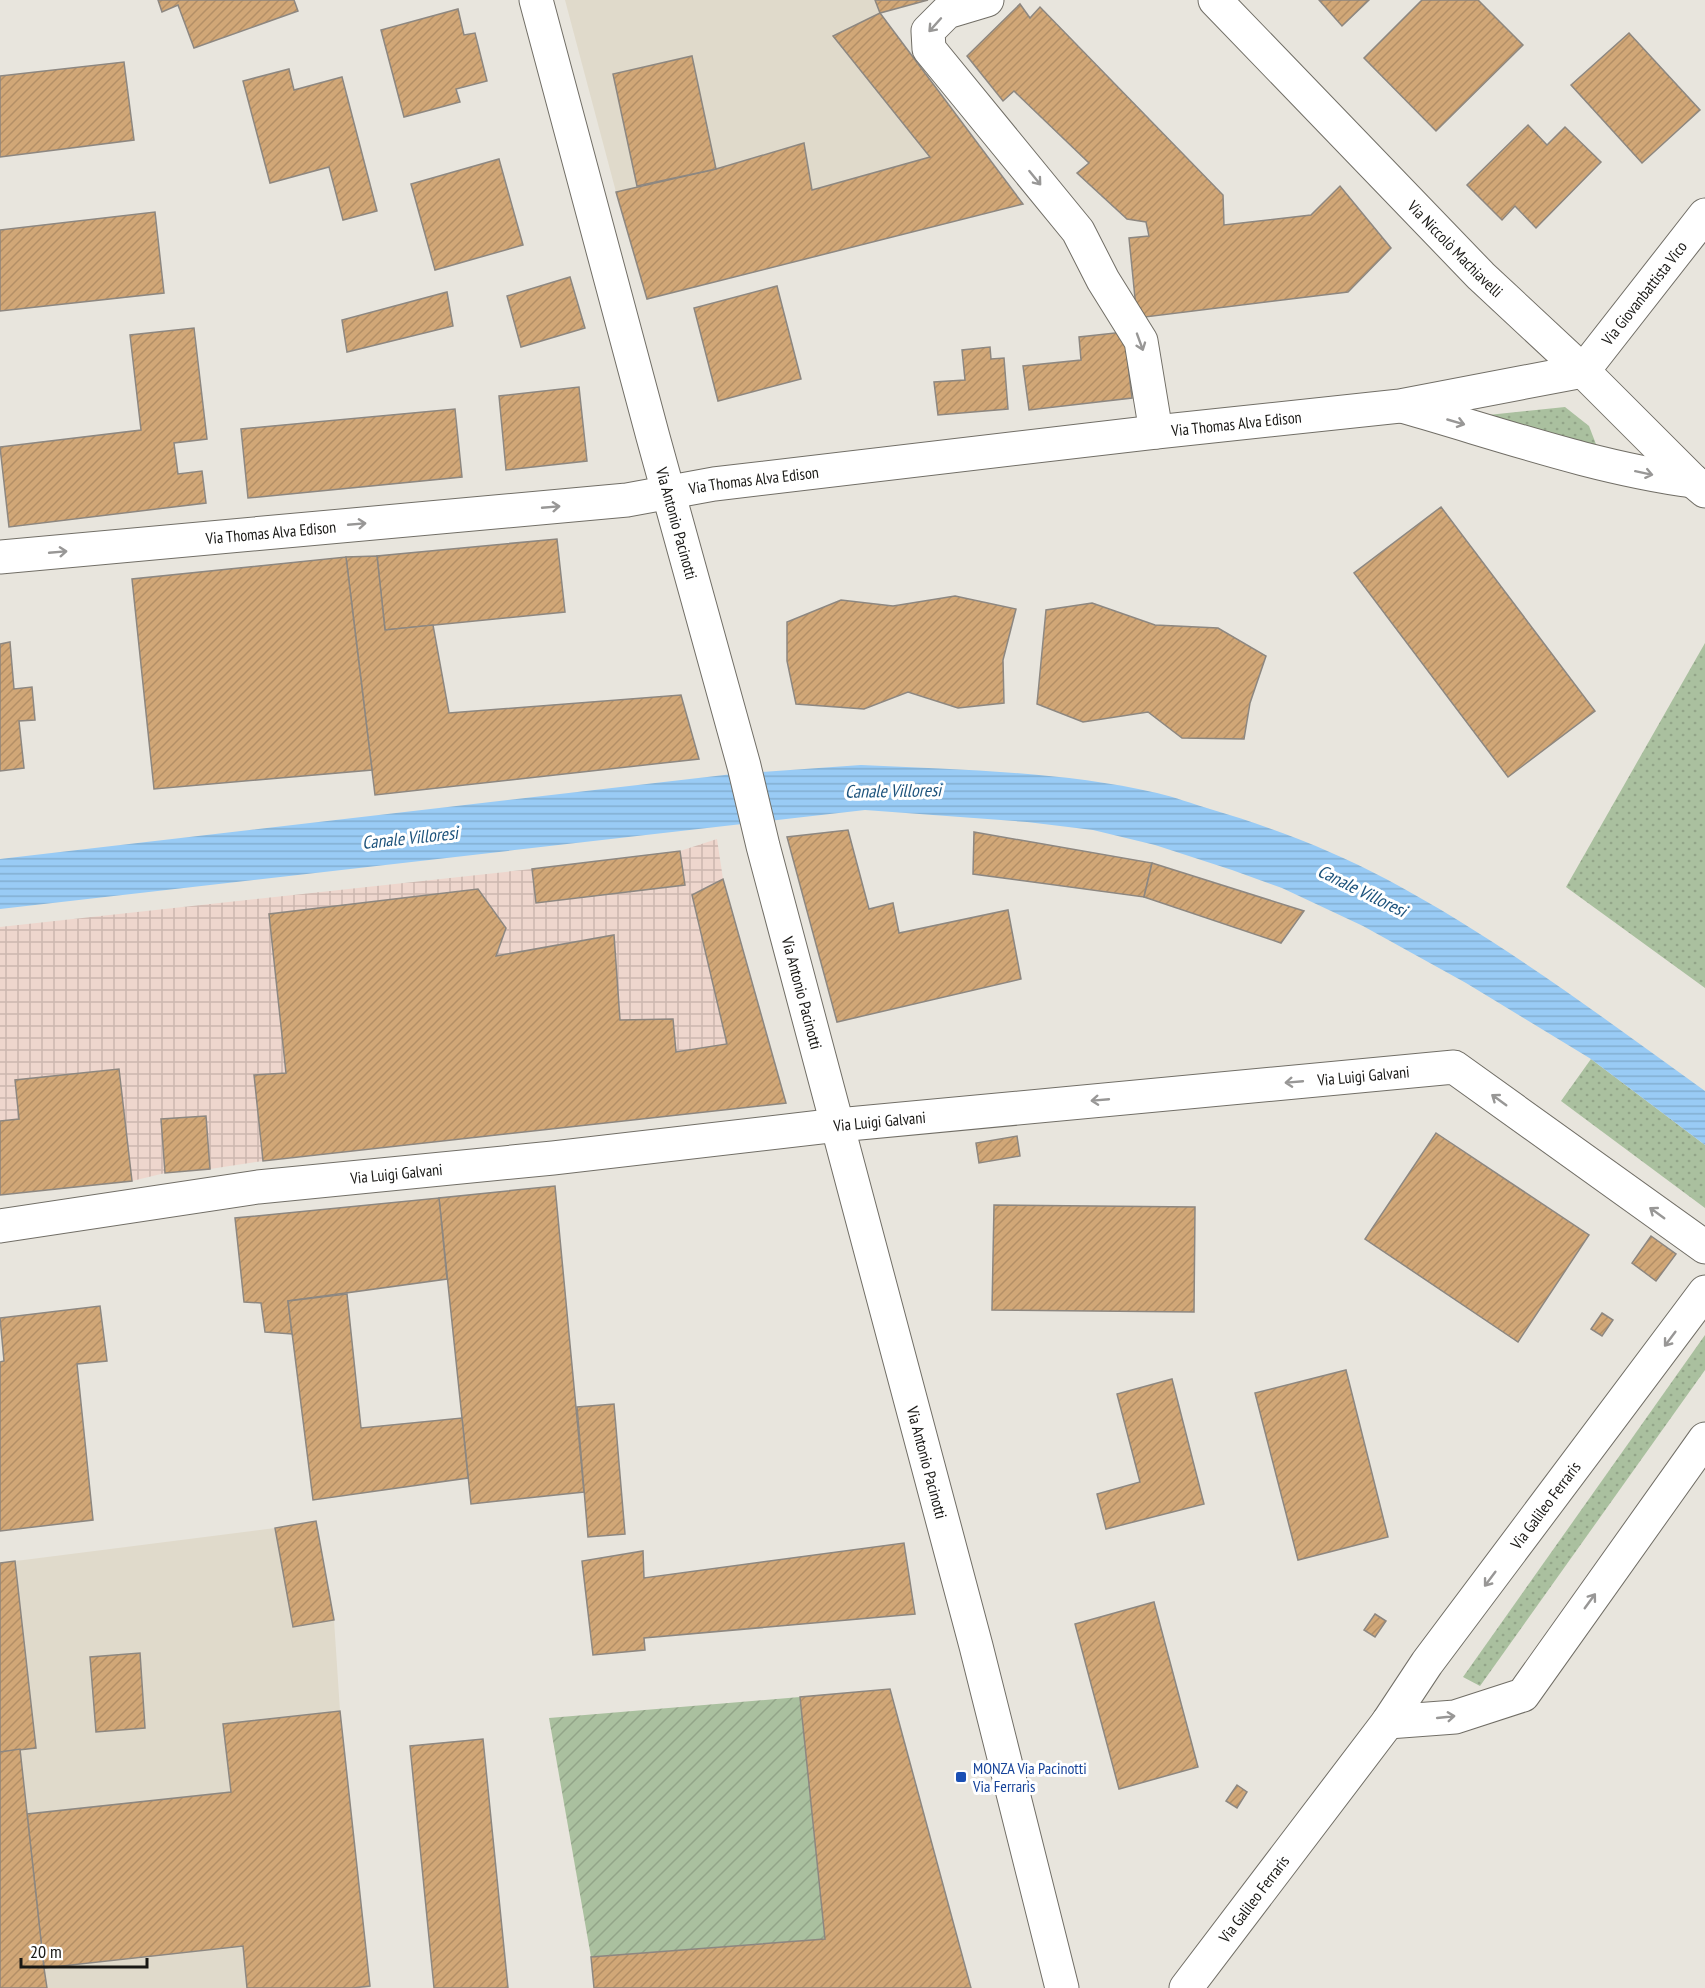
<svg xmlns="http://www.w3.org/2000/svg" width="1705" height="1988" viewBox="0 0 1705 1988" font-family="'PT Sans Narrow',sans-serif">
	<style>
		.built { fill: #e0dacb }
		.industrial { fill: url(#industrial-grid) }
		.grass { fill: url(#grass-dots) }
		.garden { fill: url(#garden-furrows) }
		.water { fill: url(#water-rules) }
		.building { fill: url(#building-hatch); stroke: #8d8780; stroke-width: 1.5 }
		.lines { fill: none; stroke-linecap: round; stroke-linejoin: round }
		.minor-casing { stroke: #716e66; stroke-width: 35 }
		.minor { stroke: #fff; stroke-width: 33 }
		.oneway { stroke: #989796 }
		.transit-dot { fill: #1a4fb4; stroke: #fff; stroke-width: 2 }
		.labels { text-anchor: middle; stroke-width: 6; stroke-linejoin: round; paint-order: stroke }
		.street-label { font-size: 16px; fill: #191815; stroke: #fff }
		.transit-label { font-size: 16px; fill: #164399; stroke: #fff; text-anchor: start }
		.water-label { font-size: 18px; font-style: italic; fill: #1d537c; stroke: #fff }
	</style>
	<defs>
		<pattern id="industrial-grid" width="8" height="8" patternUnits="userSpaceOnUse" patternTransform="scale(1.5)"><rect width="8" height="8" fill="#eed6cd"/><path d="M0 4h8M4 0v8" fill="none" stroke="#ccb7af"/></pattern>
		<pattern id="grass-dots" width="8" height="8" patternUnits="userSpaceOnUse" patternTransform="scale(1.5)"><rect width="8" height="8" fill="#aac09f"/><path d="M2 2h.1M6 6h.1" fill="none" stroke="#92a488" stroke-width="1.8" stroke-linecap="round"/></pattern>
		<pattern id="garden-furrows" width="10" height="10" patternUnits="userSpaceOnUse" patternTransform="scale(1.5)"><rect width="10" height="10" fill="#aac09f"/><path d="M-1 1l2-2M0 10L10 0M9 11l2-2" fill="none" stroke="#92a488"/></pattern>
		<pattern id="water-rules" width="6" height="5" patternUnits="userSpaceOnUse" patternTransform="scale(1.5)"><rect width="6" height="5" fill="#99cbf5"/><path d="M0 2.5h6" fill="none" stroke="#83aed1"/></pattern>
		<pattern id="building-hatch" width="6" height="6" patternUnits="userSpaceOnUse" patternTransform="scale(1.5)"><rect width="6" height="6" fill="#d1a777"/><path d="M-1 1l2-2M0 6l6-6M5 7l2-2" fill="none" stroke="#b38f66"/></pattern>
	</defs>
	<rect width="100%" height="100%" fill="#e8e5dd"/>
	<g class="built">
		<polygon points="565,0 928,0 880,13 1023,204 647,299 616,192"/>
		<polygon points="316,1521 334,1620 340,1711 370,1988 0,1988 0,1563 275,1528"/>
	</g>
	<polygon class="industrial" points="717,839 723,879 786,1103 263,1161 210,1169 165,1173 132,1181 0,1195 0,927 532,869 680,851"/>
	<g class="grass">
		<polygon points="1565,407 1589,426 1599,452 1488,415"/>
		<polygon points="1705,643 1705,988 1566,887"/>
		<polygon points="1591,1059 1705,1145 1705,1208 1561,1101"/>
		<polygon points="1705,1335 1705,1370 1480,1686 1463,1677"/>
	</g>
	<polygon class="garden" points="800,1697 825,1939 591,1957 549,1718"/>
	<path class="water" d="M861 765C960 770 1060 771 1157 793 1175 797 1193 804 1210 809 1271 827 1332 850 1388 880 1500 940 1602 1017 1705 1091V1145L1591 1059 1466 983 1363 926 1282 888 1232 870 1155 845 1093 830 1027 822 865 810 0 909V859L733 774Z"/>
	<g class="building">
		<polygon points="158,0 294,0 298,11 194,48 178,5 162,12"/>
		<polygon points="875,0 928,0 880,13"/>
		<polygon points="1319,0 1369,0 1342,26"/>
		<polygon points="1422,0 1478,0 1523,45 1436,131 1364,58"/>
		<polygon points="1020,4 1030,18 1040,7 1223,195 1224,225 1311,215 1340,186 1391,248 1348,292 1137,318 1129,238 1149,236 1146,222 1127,219 1077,173 1089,163 1014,91 1003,101 967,56"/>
		<polygon points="458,9 464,35 475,33 487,81 456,89 460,102 404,117 381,30"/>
		<polygon points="880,13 1023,204 647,299 616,192 716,169 804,143 812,190 930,157 833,36"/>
		<polygon points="1629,33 1700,110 1642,163 1571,85"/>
		<polygon points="692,56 716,169 637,186 613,74"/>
		<polygon points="124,62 134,140 0,157 0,76"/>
		<polygon points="289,69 294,90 342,77 377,211 343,220 329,167 270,183 243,81"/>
		<polygon points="1528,125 1547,145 1565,127 1601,162 1536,228 1515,206 1502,220 1467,185"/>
		<polygon points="499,159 523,245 435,270 411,184"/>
		<polygon points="155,212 164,293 0,311 0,230"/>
		<polygon points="570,277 585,328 521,347 507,296"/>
		<polygon points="777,286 801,379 718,401 694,308"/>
		<polygon points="447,292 453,326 347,352 342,320"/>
		<polygon points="194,328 207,439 174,443 178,474 202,471 206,503 9,527 0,447 141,430 130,335"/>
		<polygon points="1124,332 1132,398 1029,410 1023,366 1081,360 1079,337"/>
		<polygon points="990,347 991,359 1004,358 1008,409 938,415 934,382 965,380 962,350"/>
		<polygon points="579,387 587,461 506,470 499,396"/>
		<polygon points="455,409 462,477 248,498 241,429"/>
		<polygon points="1441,507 1595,711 1508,777 1354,573"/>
		<polygon points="557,539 565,612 385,630 377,556"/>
		<polygon points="377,556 385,630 433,625 449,713 681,695 699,759 375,795 346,557"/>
		<polygon points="346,557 372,770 154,789 132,579"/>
		<polygon points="955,596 1016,609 1003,660 1004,703 958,708 908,692 864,709 796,704 787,661 787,622 841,600 893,606"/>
		<polygon points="1092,603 1155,625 1218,628 1266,656 1250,703 1244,739 1182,738 1148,712 1083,722 1037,704 1046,610"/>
		<polygon points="10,642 14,689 32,687 35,720 19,721 24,768 0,771 0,644"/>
		<polygon points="848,830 869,909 893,903 899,933 1008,910 1021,979 837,1022 787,837"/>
		<polygon points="974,832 1152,863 1144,897 973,874"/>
		<polygon points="680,851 685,885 536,903 532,869"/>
		<polygon points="1152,863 1304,911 1281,943 1144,897"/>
		<polygon points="723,879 786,1103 263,1161 254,1075 286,1073 269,914 478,889 506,928 496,956 614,935 620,1020 673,1019 676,1052 727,1044 692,895"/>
		<polygon points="119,1069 132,1181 0,1195 0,1121 19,1119 15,1080"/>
		<polygon points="206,1116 210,1169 165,1173 161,1119"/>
		<polygon points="1436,1133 1589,1235 1518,1342 1365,1239"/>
		<polygon points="1017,1136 1020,1156 979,1163 976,1143"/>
		<polygon points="555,1186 584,1492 471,1504 439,1198"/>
		<polygon points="439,1198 447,1279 288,1301 292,1334 265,1332 261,1303 244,1302 235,1218"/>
		<polygon points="994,1205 1195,1207 1194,1312 992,1310"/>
		<polygon points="1651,1236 1676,1254 1656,1281 1632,1263"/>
		<polygon points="347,1294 361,1428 462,1418 468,1478 313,1500 288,1301"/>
		<polygon points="100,1306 107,1361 77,1364 93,1520 0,1531 0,1362 4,1361 0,1318"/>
		<polygon points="1602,1313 1613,1320 1602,1336 1591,1329"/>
		<polygon points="1346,1370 1388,1537 1298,1560 1255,1393"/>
		<polygon points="1172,1379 1204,1504 1106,1529 1097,1494 1140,1482 1117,1394"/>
		<polygon points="614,1404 625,1534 588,1537 577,1407"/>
		<polygon points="316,1521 334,1620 293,1627 275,1528"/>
		<polygon points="904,1543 915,1614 644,1638 645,1650 593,1655 582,1561 643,1551 644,1578"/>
		<polygon points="15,1561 36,1748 0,1752 0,1563"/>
		<polygon points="1154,1602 1198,1767 1119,1789 1075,1624"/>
		<polygon points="1375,1614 1386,1621 1375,1637 1364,1630"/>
		<polygon points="140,1653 145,1728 96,1732 90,1657"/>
		<polygon points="890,1689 971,1988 594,1988 591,1957 825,1939 800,1697"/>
		<polygon points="340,1711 370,1986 353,1988 247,1988 243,1946 44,1968 27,1814 231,1792 223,1724"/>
		<polygon points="483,1739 508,1988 434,1988 410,1746"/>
		<polygon points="20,1749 44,1968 47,1988 0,1988 0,1752"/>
		<polygon points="1237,1785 1247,1792 1237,1808 1226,1801"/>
	</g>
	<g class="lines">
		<defs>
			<g id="minor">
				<path id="s1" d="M536 0 653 437 744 766 763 846 976 1646 1062 1988"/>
				<polyline points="987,0 947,12 928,31 929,49 1078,231 1103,280 1141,341 1156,432"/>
				<path id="s2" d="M1215 0 1481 276 1583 371 1693 481 1705 491"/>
				<path d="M1405 407C1500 434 1595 468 1693 481"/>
				<path id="s3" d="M0 557 627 500 714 484 1156 432 1400 406 1583 371 1705 215"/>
				<path id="s4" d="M0 1226 258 1187 553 1158 838 1125 1454 1067 1705 1247"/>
				<polyline points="1388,1722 1455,1717 1523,1695 1705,1439"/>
				<path id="s5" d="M1186 1988 1388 1722 1427 1663 1705 1292"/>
			</g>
		</defs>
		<use href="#minor" class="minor-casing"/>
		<use href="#minor" class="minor"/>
	</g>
	<defs><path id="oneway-shaft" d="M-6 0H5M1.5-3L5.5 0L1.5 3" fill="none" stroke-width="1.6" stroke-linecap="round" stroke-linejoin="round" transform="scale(1.5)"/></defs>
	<g class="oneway">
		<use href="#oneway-shaft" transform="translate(935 25) rotate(132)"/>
		<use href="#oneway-shaft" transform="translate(1035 178) rotate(51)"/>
		<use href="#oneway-shaft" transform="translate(1140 342) rotate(70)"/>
		<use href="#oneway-shaft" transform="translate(1456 422) rotate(16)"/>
		<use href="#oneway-shaft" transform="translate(1644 473) rotate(12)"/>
		<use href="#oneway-shaft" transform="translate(551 507) rotate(-5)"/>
		<use href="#oneway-shaft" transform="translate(357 524) rotate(-5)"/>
		<use href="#oneway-shaft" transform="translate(58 552) rotate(-5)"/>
		<use href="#oneway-shaft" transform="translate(1294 1082) rotate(175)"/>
		<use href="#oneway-shaft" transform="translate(1100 1100) rotate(175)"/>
		<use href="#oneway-shaft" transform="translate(1499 1100) rotate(-144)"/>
		<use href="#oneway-shaft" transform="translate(1657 1213) rotate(-144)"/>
		<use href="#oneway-shaft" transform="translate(1670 1339) rotate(127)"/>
		<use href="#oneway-shaft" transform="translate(1490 1579) rotate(127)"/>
		<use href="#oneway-shaft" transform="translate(1590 1601) rotate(-54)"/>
		<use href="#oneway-shaft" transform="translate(1446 1717) rotate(-6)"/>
	</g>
	<rect class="transit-dot" x="955" y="1771" width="12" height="12" rx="3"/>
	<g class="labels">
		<g class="street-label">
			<text dy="6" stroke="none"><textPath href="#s2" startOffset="346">Via Niccolò Machiavelli</textPath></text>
			<text dy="6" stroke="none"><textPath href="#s3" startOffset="1694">Via Giovanbattista Vico</textPath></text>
			<text dy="6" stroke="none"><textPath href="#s3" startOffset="1244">Via Thomas Alva Edison</textPath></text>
			<text dy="6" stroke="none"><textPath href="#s3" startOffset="758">Via Thomas Alva Edison</textPath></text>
			<text dy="6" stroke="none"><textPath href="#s1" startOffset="542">Via Antonio Pacinotti</textPath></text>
			<text dy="6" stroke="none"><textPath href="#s3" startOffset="272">Via Thomas Alva Edison</textPath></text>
			<text dy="6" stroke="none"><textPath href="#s1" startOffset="1028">Via Antonio Pacinotti</textPath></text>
			<text dy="6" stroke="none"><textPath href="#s4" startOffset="1372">Via Luigi Galvani</textPath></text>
			<text dy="6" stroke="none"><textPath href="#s4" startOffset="886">Via Luigi Galvani</textPath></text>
			<text dy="6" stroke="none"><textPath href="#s4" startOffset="400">Via Luigi Galvani</textPath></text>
			<text dy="6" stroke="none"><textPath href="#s1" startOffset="1514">Via Antonio Pacinotti</textPath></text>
			<text dy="6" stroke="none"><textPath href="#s5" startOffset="602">Via Galileo Ferraris</textPath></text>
			<text dy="6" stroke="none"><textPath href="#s5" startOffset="112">Via Galileo Ferraris</textPath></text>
		</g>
		<g class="transit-label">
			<text x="973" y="1774">MONZA Via Pacinotti<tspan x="973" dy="18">Via Ferraris</tspan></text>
		</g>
		<g class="water-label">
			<text transform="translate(893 791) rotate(-1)" y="6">Canale Villoresi</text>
			<text transform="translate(410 838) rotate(-6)" y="6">Canale Villoresi</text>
			<text transform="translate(1362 891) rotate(26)" y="6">Canale Villoresi</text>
		</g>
	</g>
	<path d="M21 1958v9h126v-9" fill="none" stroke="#191815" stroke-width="3"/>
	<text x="30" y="1958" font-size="18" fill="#191815" stroke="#ffffff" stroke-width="4.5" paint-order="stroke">20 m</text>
</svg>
